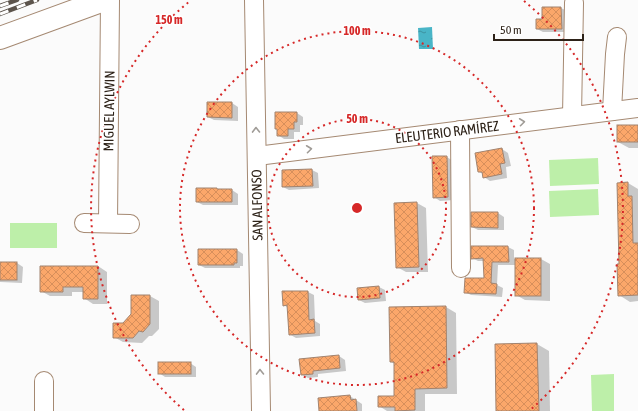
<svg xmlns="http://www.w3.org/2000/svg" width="638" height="411" viewBox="0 0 638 411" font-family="'Asap Condensed',sans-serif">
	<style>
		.grass { fill: #bdefa9 }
		.water { fill: url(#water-ripples) }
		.shadow { fill: #0003 }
		.building { fill: url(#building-cross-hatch); stroke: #a1836f }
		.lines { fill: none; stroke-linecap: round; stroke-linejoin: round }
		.minor-casing { stroke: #a58972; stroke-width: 20 }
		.major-casing { stroke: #a58972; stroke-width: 24 }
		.minor { stroke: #fff; stroke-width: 18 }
		.major { stroke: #fff; stroke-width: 22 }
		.rail-casing { stroke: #5c544c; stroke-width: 4.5 }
		.rail { stroke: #fff; stroke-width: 3; stroke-dasharray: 9; stroke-linecap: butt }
		.oneway { stroke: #a09c97 }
		.ring { fill: none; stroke: #d62828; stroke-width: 2; stroke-dasharray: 2 4 }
		.labels { text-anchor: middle; stroke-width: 3; stroke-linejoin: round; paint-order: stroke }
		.street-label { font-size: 14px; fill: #2d2218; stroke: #fff }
		.centre { fill: #d62828; stroke: #fff; stroke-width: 2 }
		.ring-label { font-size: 12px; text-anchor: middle; font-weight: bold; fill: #d62828; stroke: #fff; stroke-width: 3; stroke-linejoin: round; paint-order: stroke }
	</style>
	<defs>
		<pattern id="water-ripples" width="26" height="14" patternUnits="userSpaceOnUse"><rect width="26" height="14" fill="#49b5c7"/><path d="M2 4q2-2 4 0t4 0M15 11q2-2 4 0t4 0" fill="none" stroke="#3d93a1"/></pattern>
		<pattern id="building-cross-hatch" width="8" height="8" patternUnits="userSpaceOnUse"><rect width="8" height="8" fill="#fba76a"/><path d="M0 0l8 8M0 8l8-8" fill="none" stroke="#d78f5b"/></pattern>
	</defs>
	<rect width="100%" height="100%" fill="#fbfbfb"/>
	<g class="grass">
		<polygon points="598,158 599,184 550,186 549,160"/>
		<polygon points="598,189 599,215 550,217 549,191"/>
		<rect x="10" y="223" width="47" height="25"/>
		<polygon points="614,374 614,411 592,411 591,375"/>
	</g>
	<polygon class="water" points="432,27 433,49 419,49 418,28"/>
	<g class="shadow">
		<polygon points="561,8 567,11 567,32 543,32 537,29 543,20"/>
		<polygon points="232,103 238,107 238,121 214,120 208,117"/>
		<polygon points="297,113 303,117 303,125 300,125 300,132 294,132 294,139 284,139 278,135 278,129"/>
		<polygon points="638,126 638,148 629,148 618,142"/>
		<polygon points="502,149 508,153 511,166 506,167 507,178 490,181 484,177 484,174 479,172 476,154"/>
		<polygon points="447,157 453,161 454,200 440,201 434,197"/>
		<polygon points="312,170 318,173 319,188 289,190 283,187"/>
		<polygon points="628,183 638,189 638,301 630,302 619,295 620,265"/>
		<polygon points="217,189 220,190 232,190 238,194 238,205 203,205 197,202"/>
		<polygon points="417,203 426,208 428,272 406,272 397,267"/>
		<polygon points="498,213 504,217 504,230 478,230 472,227"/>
		<polygon points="472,247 508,247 514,250 514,259 541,259 550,264 550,301 525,300 516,295 516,265 498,265 497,285 503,288 502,297 471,295 465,292 485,279 484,261 478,261 472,258"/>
		<polygon points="199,250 237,250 243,254 243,266 240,266 240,268 205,268 199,265"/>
		<polygon points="0,263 17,263 23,267 22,283 0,282"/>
		<polygon points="98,266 107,272 107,304 93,304 84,298 84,292 72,292 72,296 50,296 41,291"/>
		<polygon points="379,287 385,290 386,301 365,303 359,300"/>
		<polygon points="284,292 308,292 314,295 315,321 320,324 320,336 296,338 289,334 288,308 284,305"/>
		<polygon points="150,296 159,301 159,329 152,336 149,336 142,343 123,342 114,337"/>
		<polygon points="446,307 456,313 457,394 425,394 425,411 387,411 379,406 395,397 395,364 391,362"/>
		<polygon points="537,344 549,351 550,411 497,411"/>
		<polygon points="339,356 345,360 346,371 318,374 318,377 308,378 302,375"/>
		<polygon points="190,363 196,367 196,377 165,377 159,373"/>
		<polygon points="350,396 362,404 362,411 320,411 319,399"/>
	</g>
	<g class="building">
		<polygon points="542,7 561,7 562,29 536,29 536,19 542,19"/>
		<polygon points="207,102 232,102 232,118 207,117"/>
		<polygon points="275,112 297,112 297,122 294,122 294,129 288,129 288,136 277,136 277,129 275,129"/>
		<rect x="617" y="125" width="21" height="17"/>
		<polygon points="502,148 505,163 500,164 502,174 483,178 482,172 478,172 475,153"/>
		<polygon points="432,156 447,156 448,197 433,198"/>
		<polygon points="312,169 313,186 282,187 282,170"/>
		<polygon points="628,182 628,196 632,196 633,243 638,243 638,295 618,296 617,264 619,264 617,183"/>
		<polygon points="196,188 217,188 217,189 232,189 232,202 196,202"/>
		<polygon points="417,202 419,267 396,268 394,203"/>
		<polygon points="471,212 498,212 498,228 471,227"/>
		<polygon points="471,246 508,246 509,262 492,262 491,283 497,284 496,294 464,293 465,278 484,278 483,258 471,259"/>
		<polygon points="198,249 237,249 237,263 234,263 234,265 198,265"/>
		<rect x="515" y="258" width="26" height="38"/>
		<rect x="0" y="262" width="17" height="18"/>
		<polygon points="40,266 98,266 98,299 83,299 83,287 63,287 63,292 40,292"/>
		<polygon points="379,286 380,298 358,300 357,288"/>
		<polygon points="282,291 308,291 309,320 314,319 315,333 289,335 287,305 283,306"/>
		<polygon points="131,295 150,295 150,324 143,332 139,331 133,338 113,338 113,323 123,323 131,314"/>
		<polygon points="446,306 447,388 415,389 415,410 395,411 395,407 378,407 378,396 394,396 394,362 390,362 389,307"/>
		<polygon points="537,343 539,411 496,411 495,344"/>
		<polygon points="339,355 340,368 313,371 313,374 301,375 299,359"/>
		<rect x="158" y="362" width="33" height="12"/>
		<polygon points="350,395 351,400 356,399 357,411 319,411 318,398"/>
	</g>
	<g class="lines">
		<defs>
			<g id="minor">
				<polyline points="254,0 261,411"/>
				<polyline points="612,111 615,54 617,37"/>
				<polyline points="572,116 574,3"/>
				<polyline points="460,130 461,268"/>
				<polyline points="257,156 638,108"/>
				<polyline points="84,223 130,224"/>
				<polyline points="108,223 110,0"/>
				<polyline points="44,381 44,411"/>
			</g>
			<polyline id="major" points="0,38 104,0"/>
		</defs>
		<use href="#minor" class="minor-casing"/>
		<use href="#major" class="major-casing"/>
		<use href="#minor" class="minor"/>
		<use href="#major" class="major"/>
		<defs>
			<g id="rail">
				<polyline points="0,6 17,0"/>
				<polyline points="0,14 37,0"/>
			</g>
		</defs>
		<use href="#rail" class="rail-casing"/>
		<use href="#rail" class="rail"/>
	</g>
	<defs><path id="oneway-chevron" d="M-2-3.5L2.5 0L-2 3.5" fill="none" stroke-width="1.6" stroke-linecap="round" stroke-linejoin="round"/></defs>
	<g class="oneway">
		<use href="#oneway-chevron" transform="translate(522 122) rotate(-7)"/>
		<use href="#oneway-chevron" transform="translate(256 130) rotate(-91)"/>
		<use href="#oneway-chevron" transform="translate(309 149) rotate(-7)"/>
		<use href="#oneway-chevron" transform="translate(260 372) rotate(-91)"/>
	</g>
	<g class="ring">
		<circle cx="357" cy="208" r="89"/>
		<circle cx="357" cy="208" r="177"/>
		<path d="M184 410A266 266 0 0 1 190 1M524 1A266 266 0 0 1 530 410"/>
	</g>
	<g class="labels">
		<g class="street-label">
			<text transform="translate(109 111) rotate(-89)" y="5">MIGUEL AYLWIN</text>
			<text transform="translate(447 132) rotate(-7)" y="5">ELEUTERIO RAMÍREZ</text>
			<text transform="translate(257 205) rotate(-91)" y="5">SAN ALFONSO</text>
		</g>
	</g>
	<circle cx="357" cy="208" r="6" class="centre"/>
	<g class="ring-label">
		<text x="169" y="24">150 m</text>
		<text x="357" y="35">100 m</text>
		<text x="357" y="123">50 m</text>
	</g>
	<path d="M494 34v6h89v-6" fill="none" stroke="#2d2218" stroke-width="2"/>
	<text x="500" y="34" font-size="12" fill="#2d2218" stroke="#ffffff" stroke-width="3" paint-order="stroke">50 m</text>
</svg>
